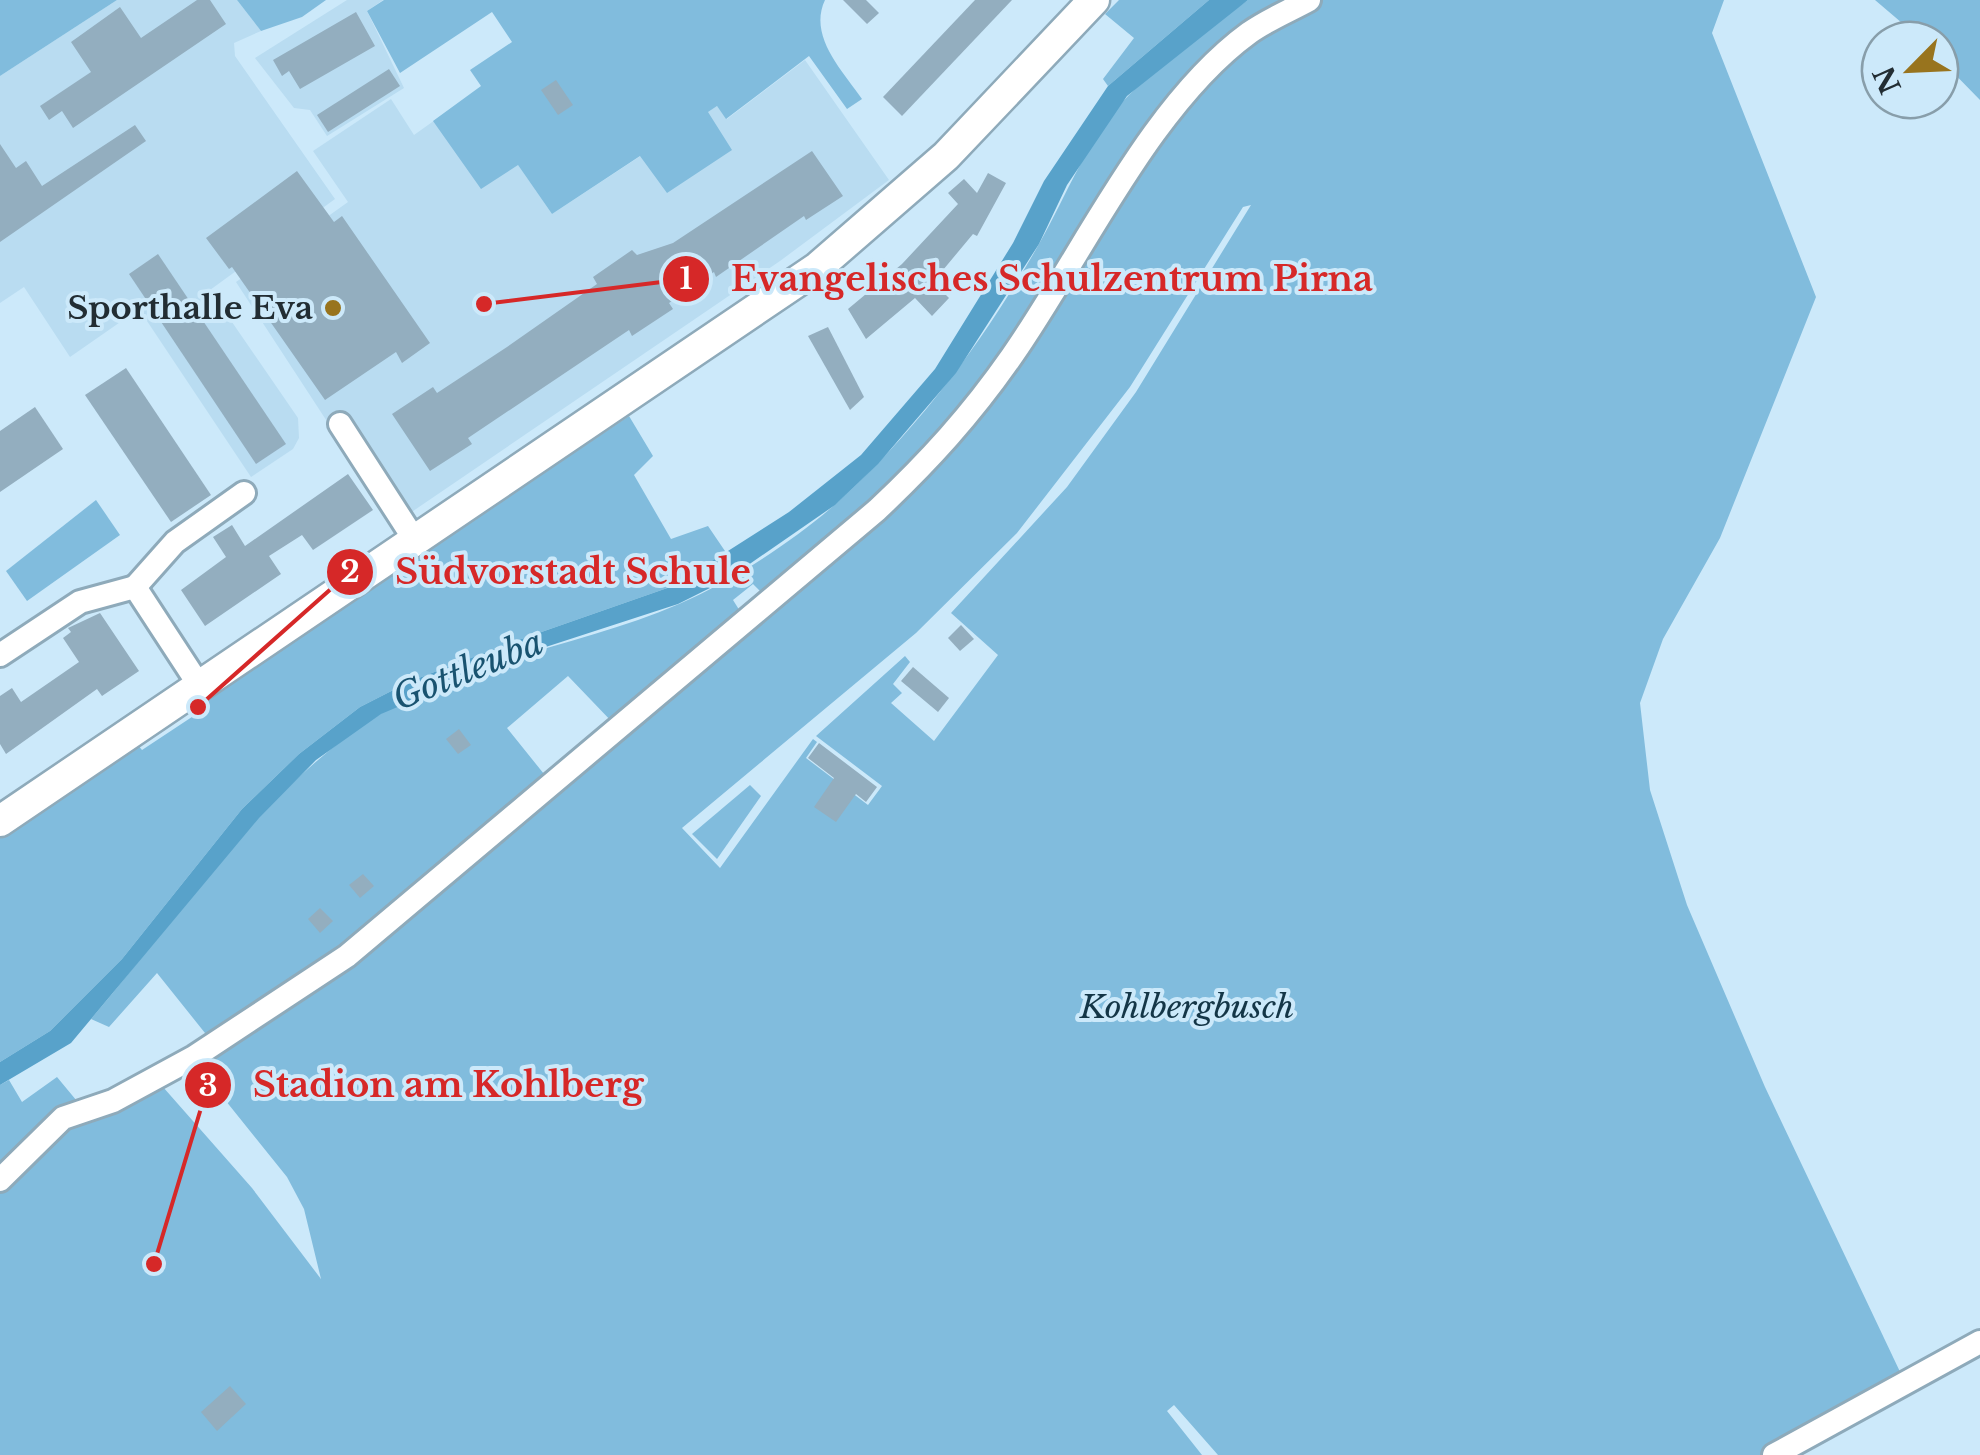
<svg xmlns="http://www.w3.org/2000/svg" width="1980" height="1455" viewBox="0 0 1980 1455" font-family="'Libre Baskerville',serif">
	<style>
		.built { fill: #b9dcf1 }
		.green { fill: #81bcdd; fill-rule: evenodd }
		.water { fill: #58a2ca }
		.building { fill: #93aebf }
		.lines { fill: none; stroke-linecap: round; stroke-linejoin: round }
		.minor-casing { stroke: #8eaaba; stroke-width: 28 }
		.major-casing { stroke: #8eaaba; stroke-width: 35 }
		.minor { stroke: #fff; stroke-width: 22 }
		.major { stroke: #fff; stroke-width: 30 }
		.poi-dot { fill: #98741e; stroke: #cce9fa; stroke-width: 4 }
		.labels { text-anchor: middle; stroke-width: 8; stroke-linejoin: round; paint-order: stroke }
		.poi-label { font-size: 32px; font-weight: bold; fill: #222d33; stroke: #cce9fa; text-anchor: end }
		.park-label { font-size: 32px; font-style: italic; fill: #143647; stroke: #cce9fa }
		.water-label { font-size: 35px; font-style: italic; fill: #195370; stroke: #cce9fa }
		.leader { fill: none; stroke: #d62828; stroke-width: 4 }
		.callout-dot { fill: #d62828; stroke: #cce9fa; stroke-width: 4 }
		.mark-label { font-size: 30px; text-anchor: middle; font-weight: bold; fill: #fff }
		.callout-label { font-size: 35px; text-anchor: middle; font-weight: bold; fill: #d62828; stroke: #cce9fa; stroke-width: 8; stroke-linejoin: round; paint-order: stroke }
	</style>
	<rect width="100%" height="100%" fill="#cce9fa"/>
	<g class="built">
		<polygon points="117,0 237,0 261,31 234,43 235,56 335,199 210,290 298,418 299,438 293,449 251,477 139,309 70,357 24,287 0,303 0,76"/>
		<polygon points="347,0 383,0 367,11 404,88 327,136 310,110 294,108 255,58"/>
		<polygon points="805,60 889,180 780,261 394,524 236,282 348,202 313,151 391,99 414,135 470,95 552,214 717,106 727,119"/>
	</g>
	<g class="green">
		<polygon points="0,0 117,0 0,76"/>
		<polygon points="237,0 326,0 302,17 261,31"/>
		<path d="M384 0H825C808 36 842 70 862 99L847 109 809 56 726 119 717 106 708 112 732 150 667 193 640 156 552 214 518 165 481 189 433 121 481 86 470 70 512 42 492 12 400 73 367 11Z"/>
		<polygon points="1119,0 1209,0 1108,86 1103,79 1134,38 1105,14"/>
		<path d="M1248 0H1301L1195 77 945 438 766 597 753 584 733 600 743 616 615 725 568 676 507 728 548 779 344 950 209 1038 157 973 109 1027 91 1019C181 914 261 789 380 714 471 658 582 646 679 604 734 580 794 541 839 501 919 428 986 338 1039 244 1067 195 1089 135 1129 95 1164 60 1207 29 1248 0Z"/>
		<path d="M1318 0H1724L1712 33 1816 297 1720 538 1663 639 1640 703 1650 790 1687 905 1765 1087 1902 1376 1761 1455H1218L1174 1405 1167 1411 1202 1455H0V1085L9 1080 22 1102 57 1077 91 1118 106 1117 163 1087 252 1188 321 1279 304 1209 287 1177 197 1065 954 441 1159 146 1164 138 1161 134 1254 37ZM1251 205 1136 392 1067 487 951 613 998 655 934 741 891 703 902 693 893 684 910 662 905 656 816 736 882 786 868 805 806 758 817 742 813 739 720 868 682 828 916 633 1017 533 1130 387 1243 207Z"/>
		<polygon points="1875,0 1980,0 1980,100 1940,59 1940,40 1922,40"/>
		<polygon points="629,416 653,456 634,475 671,539 708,526 727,554 673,586 510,643 411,681 360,707 299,754 242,809 122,959 50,1031 0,1062 0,838 137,744 142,750 204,709 201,702"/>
		<polygon points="96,500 120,535 27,601 6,571"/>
		<polygon points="750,785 761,796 717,859 692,834"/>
	</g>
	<polygon class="water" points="1209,0 1248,0 1127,96 1067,185 1039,244 956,373 878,464 835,505 728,579 678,604 518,656 381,714 316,760 259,818 71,1043 0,1085 0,1062 50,1031 122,959 242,809 299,754 360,707 411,681 510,643 673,586 789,512 861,455 935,369 1013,243 1044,181 1108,86"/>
	<g class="building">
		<polygon points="197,0 210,0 226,24 73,128 62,111 49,120 40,106 91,72 71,42 120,7 141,38"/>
		<polygon points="843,0 866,0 879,13 867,24"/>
		<polygon points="975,0 1012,0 902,116 883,97"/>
		<polygon points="356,12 375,46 300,89 289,71 282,76 273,60"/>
		<polygon points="389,69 400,86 328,132 317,115"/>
		<polygon points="556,80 573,105 558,115 541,90"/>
		<polygon points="135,125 146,141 0,242 0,144 16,168 26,161 42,186"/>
		<polygon points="812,151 843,196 806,220 804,216 716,277 714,272 669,303 673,309 632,336 629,330 468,438 472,444 430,471 392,414 433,387 437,393 507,347 597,284 593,277 632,250 637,255 673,243"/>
		<polygon points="297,171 334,222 342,216 430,343 402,363 396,352 325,400 232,267 229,269 206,238"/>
		<polygon points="988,173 1006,183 977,236 973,234 933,282 949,298 932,316 915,298 866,339 848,309 902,264 958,204 948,193 964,179 977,193"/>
		<polygon points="158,254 286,444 256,464 129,274"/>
		<polygon points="828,327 864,397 850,410 808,336"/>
		<polygon points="126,368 211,495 171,522 85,395"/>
		<polygon points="35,407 63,449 0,492 0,431"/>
		<polygon points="348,474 373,510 313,550 302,535 269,556 281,574 205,626 181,590 226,557 213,537 232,525 245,546"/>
		<polygon points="100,613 139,671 102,696 97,689 6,754 0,744 0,696 12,688 21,702 79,662 63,638 71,632 68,628"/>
		<polygon points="961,625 974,639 960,651 948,638"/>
		<polygon points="913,667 949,698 938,712 901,681"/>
		<polygon points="459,729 471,745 458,754 446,739"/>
		<polygon points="819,743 877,787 866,802 856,794 836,822 814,807 834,778 808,758"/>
		<polygon points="363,874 374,886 360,898 349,885"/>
		<polygon points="320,908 333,921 320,933 308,919"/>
		<polygon points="230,1386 246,1404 217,1431 201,1412"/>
	</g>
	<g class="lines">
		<defs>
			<g id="minor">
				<polyline points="340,424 416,542"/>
				<polyline points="135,587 175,542 244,493"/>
				<polyline points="0,655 80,602 135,587 199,685"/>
				<path d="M0 1180 63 1118 113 1101 194 1057 347 956 877 510C929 461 971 415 1012 356 1082 256 1150 105 1249 33 1267 20 1289 11 1309 0"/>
				<polyline points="1774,1455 1980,1342"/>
			</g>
			<polyline id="major" points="0,821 817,268 946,156 1094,0"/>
		</defs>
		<use href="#minor" class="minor-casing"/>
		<use href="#major" class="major-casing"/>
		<use href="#minor" class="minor"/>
		<use href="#major" class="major"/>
	</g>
	<circle class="poi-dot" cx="333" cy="308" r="10"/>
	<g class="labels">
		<g class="poi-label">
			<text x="313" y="319">Sporthalle Eva</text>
		</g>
		<g class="park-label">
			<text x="1187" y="1018">Kohlbergbusch</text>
		</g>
		<g class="water-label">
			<text transform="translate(468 670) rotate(-22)" y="12">Gottleuba</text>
		</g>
	</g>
	<path class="leader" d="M484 304L686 279M198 707L350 572M154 1264L208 1085"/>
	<g class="callout-dot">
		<circle cx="484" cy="304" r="10"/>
		<circle cx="198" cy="707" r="10"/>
		<circle cx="154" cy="1264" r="10"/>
		<circle cx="686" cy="279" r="25"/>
		<circle cx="350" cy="572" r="25"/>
		<circle cx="208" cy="1085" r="25"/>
	</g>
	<g class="mark-label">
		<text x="686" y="289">1</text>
		<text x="350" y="582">2</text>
		<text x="208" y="1096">3</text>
	</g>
	<g class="callout-label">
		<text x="1052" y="291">Evangelisches Schulzentrum Pirna</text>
		<text x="573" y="584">Südvorstadt Schule</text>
		<text x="448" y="1097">Stadion am Kohlberg</text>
	</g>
	<g transform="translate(1910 70) rotate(246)"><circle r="48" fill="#cce9fa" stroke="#889eaa" stroke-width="2.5"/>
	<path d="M0-8L18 38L0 25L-18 38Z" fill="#98741e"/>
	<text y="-15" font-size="28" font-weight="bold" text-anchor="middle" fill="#222d33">N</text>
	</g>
</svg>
